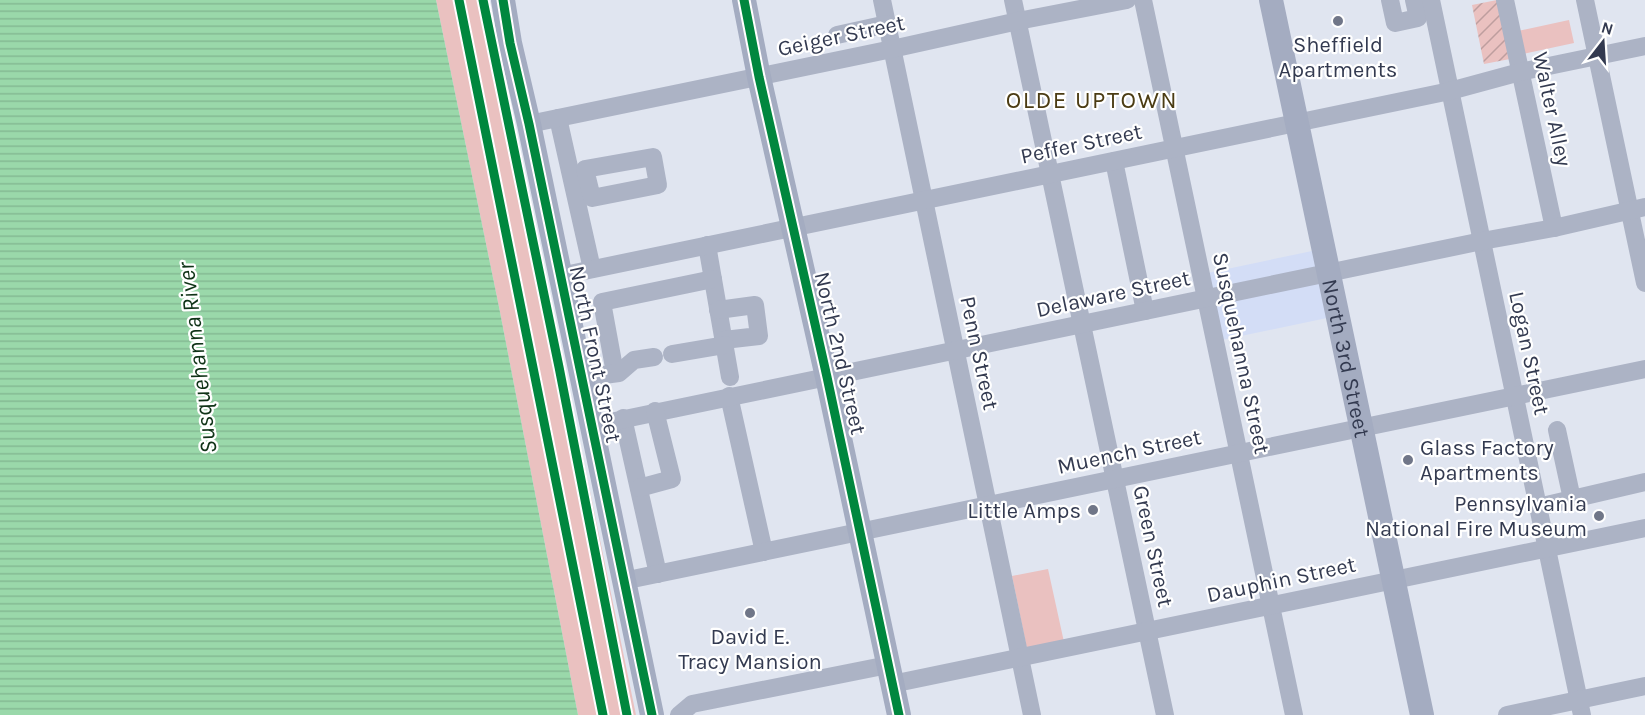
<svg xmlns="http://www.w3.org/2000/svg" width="1645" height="715" viewBox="0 0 1645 715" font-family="Karla,sans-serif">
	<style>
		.built { fill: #d3ddf6 }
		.green { fill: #eac1c0 }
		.garden { fill: url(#garden-furrows) }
		.water { fill: url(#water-rules) }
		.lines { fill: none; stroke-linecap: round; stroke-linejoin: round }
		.minor { stroke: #acb3c5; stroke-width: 18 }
		.major { stroke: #a4acc1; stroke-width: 24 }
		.cycleway-casing { stroke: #fff; stroke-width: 13 }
		.cycleway { stroke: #00873e; stroke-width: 9 }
		.poi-dot { fill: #707688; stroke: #fff; stroke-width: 2 }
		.labels { text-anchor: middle; stroke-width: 4.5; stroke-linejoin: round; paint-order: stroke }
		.street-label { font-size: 22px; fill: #333a50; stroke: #fff }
		.poi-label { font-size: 22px; fill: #333a50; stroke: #fff }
		.neighbourhood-label { font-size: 24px; letter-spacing: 1.5px; fill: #4b3c14; stroke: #fff }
		.water-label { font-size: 24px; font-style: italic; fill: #0f3317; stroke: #fff }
	</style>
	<defs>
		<pattern id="garden-furrows" width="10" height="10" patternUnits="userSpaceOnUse" patternTransform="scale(1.5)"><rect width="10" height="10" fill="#eac1c0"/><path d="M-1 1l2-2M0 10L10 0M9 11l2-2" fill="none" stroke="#be9e9e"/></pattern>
		<pattern id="water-rules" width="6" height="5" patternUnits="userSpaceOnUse" patternTransform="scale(1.5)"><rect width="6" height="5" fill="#9ad8aa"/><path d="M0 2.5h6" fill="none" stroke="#85ba94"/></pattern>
	</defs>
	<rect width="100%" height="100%" fill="#e0e5f0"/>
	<polygon class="built" points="1312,251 1327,318 1217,341 1203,274"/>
	<g class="green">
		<polygon points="436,0 489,0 636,715 578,715 499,307"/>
		<polygon points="1569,20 1574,43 1523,54 1518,31"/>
		<polygon points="1048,569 1064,642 1027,649 1012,576"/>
	</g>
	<polygon class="garden" points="1497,0 1510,59 1484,64 1472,5"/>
	<polygon class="water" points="0,0 436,0 499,307 578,715 0,715"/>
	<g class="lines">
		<g class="minor">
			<polyline points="882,0 1032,715"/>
			<polyline points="1013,0 1165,715"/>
			<polyline points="1143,0 1294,715"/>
			<polyline points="1390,0 1395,23 1418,18 1414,0"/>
			<polyline points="1431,0 1582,715"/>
			<polyline points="1505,0 1554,228"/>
			<polyline points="1585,0 1645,283"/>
			<polyline points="837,35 887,24"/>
			<polyline points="558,118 592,269"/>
			<polyline points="529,124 892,49 1018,21 1127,0"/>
			<polygon points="653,157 658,185 592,198 585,169"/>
			<polyline points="1114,161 1145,311"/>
			<polyline points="707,245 730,377"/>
			<polyline points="560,276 1450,91 1520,72 1645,46"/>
			<polyline points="718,310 755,305 759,336 724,340"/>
			<polyline points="672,354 725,345"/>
			<polyline points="615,373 602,302 713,279"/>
			<polyline points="581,378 619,373 634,360 654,357"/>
			<polyline points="729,396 764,552"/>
			<polyline points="623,418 658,574"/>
			<polyline points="591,426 1482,241 1554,228 1645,207"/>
			<polyline points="1557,430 1572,499"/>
			<polyline points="639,488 672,479 655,411"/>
			<polyline points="1538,507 1645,482"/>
			<polyline points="623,581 1645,369"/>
			<polyline points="892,684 1645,528"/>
			<polyline points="679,715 692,704 888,665"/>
			<polyline points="1507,715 1645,686"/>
		</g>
		<g class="major">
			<polyline points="503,0 510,43 529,124 652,715"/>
			<polyline points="744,0 759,77 827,377 899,715"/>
			<path id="s1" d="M1271 0 1422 715"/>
		</g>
		<defs>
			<g id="cycleway">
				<polyline points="459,0 603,715"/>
				<polyline points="483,0 559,367 627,715"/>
				<polyline points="503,0 510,43 529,124 652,715"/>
				<polyline points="744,0 759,77 827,377 899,715"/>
			</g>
		</defs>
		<use href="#cycleway" class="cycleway-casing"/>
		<use href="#cycleway" class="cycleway"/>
	</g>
	<g class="poi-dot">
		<circle cx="1338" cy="21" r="6"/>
		<circle cx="1408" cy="460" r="6"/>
		<circle cx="1093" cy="510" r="6"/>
		<circle cx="1599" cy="516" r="6"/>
		<circle cx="750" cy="613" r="6"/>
	</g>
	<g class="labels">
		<g class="street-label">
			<text transform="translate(841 35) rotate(-12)" y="8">Geiger Street</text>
			<text transform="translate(1553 109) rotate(78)" y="8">Walter Alley</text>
			<text transform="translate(1081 143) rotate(-12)" y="8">Peffer Street</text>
			<text transform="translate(1113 293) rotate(-12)" y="8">Delaware Street</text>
			<text transform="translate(841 353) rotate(77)" y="8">North 2nd Street</text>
			<text transform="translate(980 353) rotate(78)" y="8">Penn Street</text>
			<text transform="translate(1242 353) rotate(78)" y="8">Susquehanna Street</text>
			<text transform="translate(1530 353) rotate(78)" y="8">Logan Street</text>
			<text transform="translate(596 354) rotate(78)" y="8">North Front Street</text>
			<text dy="8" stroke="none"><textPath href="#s1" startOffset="366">North 3rd Street</textPath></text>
			<text transform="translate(1129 451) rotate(-12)" y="8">Muench Street</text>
			<text transform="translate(1154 546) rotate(78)" y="8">Green Street</text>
			<text transform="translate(1281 579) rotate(-12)" y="8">Dauphin Street</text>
		</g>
		<g class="poi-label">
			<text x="1338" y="52">Sheffield<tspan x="1338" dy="25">Apartments</tspan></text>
			<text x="1420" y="455" text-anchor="start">Glass Factory<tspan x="1420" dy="25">Apartments</tspan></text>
			<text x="1587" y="511" text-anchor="end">Pennsylvania<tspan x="1587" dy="25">National Fire Museum</tspan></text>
			<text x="1081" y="518" text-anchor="end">Little Amps</text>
			<text x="750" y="644">David E.<tspan x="750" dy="25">Tracy Mansion</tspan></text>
		</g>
		<g class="neighbourhood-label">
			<text x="1092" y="108">OLDE UPTOWN</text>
		</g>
		<g class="water-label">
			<text transform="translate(197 358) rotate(-97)" y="8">Susquehanna River</text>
		</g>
	</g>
	<g transform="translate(1603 42) rotate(17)" stroke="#ffffff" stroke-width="4.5" paint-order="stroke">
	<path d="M0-4.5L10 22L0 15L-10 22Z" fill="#333a50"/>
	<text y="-9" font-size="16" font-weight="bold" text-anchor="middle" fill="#333a50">N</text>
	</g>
</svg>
